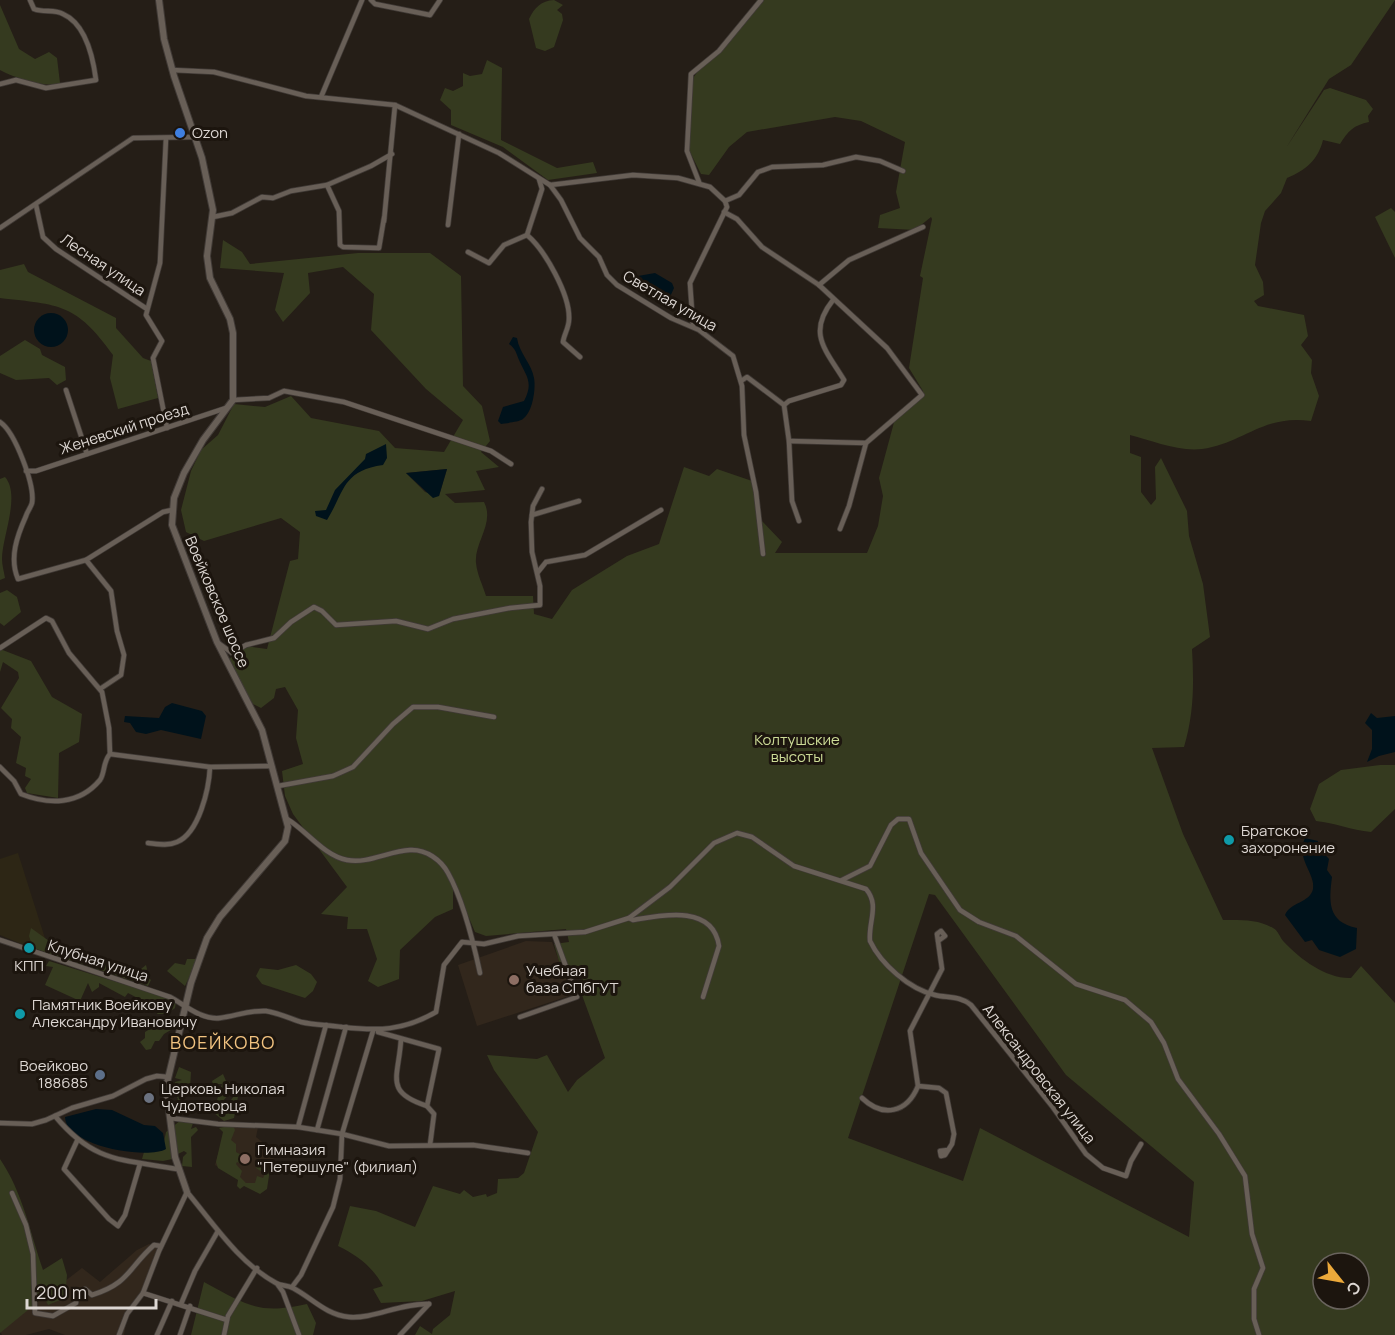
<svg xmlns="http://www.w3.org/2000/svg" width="1395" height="1335" viewBox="0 0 1395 1335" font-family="Manrope,sans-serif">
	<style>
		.commercial { fill: #2d2615 }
		.built { fill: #32271c }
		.green { fill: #353a1f; fill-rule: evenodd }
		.water { fill: #00121b }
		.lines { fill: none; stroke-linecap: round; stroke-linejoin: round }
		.street-casing { stroke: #403a36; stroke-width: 6 }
		.secondary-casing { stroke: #403a36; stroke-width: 8 }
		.street { stroke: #685f57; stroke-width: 4.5 }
		.secondary { stroke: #685f57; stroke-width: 6 }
		.shop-dot { fill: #3f7fe0; stroke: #1c150e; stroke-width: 2 }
		.culture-dot { fill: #0f9aa8; stroke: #1c150e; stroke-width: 2 }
		.education-dot { fill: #8d6e63; stroke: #1c150e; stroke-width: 2 }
		.service-dot { fill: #5c6f8a; stroke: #1c150e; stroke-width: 2 }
		.worship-dot { fill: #6b7280; stroke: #1c150e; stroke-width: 2 }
		.labels { text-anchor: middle; stroke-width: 6; stroke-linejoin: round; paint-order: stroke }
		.poi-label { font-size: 15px; fill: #ddd7d3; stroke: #1c150e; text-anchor: start }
		.street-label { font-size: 15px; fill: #ddd7d3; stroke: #1c150e }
		.park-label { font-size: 15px; fill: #cddc97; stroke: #1c150e }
		.quarter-label { font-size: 18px; letter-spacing: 1.5px; fill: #f2c380; stroke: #1c150e }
	</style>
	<rect width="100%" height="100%" fill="#251e17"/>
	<polygon class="commercial" points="18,853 49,951 31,948 0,935 0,859"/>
	<g class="built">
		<polygon points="526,941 552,942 572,995 477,1026 458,965"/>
		<polygon points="226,1127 258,1127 256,1137 276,1153 260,1192 215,1165"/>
		<polygon points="149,1244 162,1249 127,1319 124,1335 65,1335 49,1329 26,1335 2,1335 0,1331 82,1268 100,1282 137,1250"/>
	</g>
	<g class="green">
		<path d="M554 0 563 5 557 10 562 14 563 20 554 47 545 51 536 48 529 19C535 7 541 1 554 0Z"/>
		<path d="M757 0H1395L1351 65 1329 79 1286 148 1324 90 1330 88 1366 100 1373 109 1368 116 1369 122C1354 125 1348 131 1340 144L1323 140C1318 160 1306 170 1287 178L1281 193 1265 211 1261 223 1255 265 1263 282 1264 295 1254 301 1258 306 1304 315 1308 336 1301 345 1312 360 1311 373 1319 396 1311 421C1263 414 1244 443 1202 449 1178 452 1151 440 1130 435V453L1141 457V492L1151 505 1156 499 1155 467 1161 458 1187 511 1189 536 1203 584 1210 637 1192 649C1194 683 1194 714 1184 747L1152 748 1183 834 1223 920C1240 920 1258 919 1273 928 1278 930 1280 938 1284 942 1301 960 1327 979 1351 978L1361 966 1395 1003V1335H415L420 1326 432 1334 433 1329 450 1315 455 1291 422 1301 381 1303 373 1289 383 1286C373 1267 357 1255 338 1246L350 1206 376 1211 415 1227 433 1186 460 1194 464 1190 473 1197 486 1194 487 1197 497 1193 498 1179 518 1178 524 1173 538 1132 494 1070 487 1055 537 1059 547 1055 568 1092 577 1080 605 1058 582 995 584 982 580 973 564 979 554 944 569 942 566 929 486 936 475 932 453 880V909L435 917 400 950 399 979 378 987 368 981 377 959 367 929H347L348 917 321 914 347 887 293 814 285 796 282 771 303 764 296 738 298 710 285 687 276 689 274 698 261 708 253 704 228 660 245 646 267 649 290 561 298 559 300 532 281 518 204 541 186 532 181 510 191 471 201 450 218 435 234 404 265 407 291 396 311 418 379 431 395 448 444 452 463 420 426 389 371 330 374 294 343 267 308 273 310 293 283 322 275 310 284 273 220 268 223 240 242 252 250 264 358 253H430L461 276 463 386 482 406 490 441 481 452 499 467 476 471 485 490 445 494 455 503 484 502C495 523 474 543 476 563 477 574 483 586 486 596H533L534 614 552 619 572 590 627 556 659 544 684 467 709 476 717 469 755 482 761 520 782 542 775 553H867L878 526 883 496 879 478 896 415 923 391 909 368 923 278 920 276 932 219 931 217 915 230 878 228 880 215 900 208 896 192 905 142 861 121 835 117 747 132 729 147 709 175 701 174 689 150 693 78 703 64 736 32ZM447 469 439 496 425 492 406 473ZM929 894 935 895 1066 1075 1194 1182 1189 1237 980 1128 963 1181 848 1138ZM1323 1263H1359V1299H1323Z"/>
		<path d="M0 5 19 49 35 59 49 52 57 58 60 83C49 89 12 77 0 70Z"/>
		<polygon points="487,60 502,68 501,140 557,168 593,162 597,173 548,180 503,147 451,125 451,110 440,100 445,88 453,91 463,86 463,73 470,76 482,74"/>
		<polygon points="1391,208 1395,212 1395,258 1375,217"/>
		<path d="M24 264 28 272 116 318V328L143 358 151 361 158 398 118 409 110 378 113 355C76 303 60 305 0 298V270Z"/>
		<polygon points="25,340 40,349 42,355 65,367 66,380 57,385 49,378 16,380 0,373 0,356"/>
		<path d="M5 477C21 495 2 537 2 559 2 565 4 572 5 578L0 580V479Z"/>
		<polygon points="7,590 17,597 21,612 4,626 0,623 0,593"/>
		<polygon points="0,649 31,661 52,697 82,714 79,742 59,753 58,798 27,793 25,788 31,779 25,776 26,768 16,763 21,737 11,728 12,719 1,708 19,678 18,672 3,662 0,672"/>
		<path d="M1380 765H1395V809L1371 832C1351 830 1335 823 1316 821L1310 809 1319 784 1341 770Z"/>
		<polygon points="31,928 63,951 77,956 86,955 119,970 126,968 130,972 136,973 146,965 147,969 144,974 151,980 148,986 33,948 29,936"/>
		<polygon points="187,959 196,959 196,963 185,986 167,971 175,963 185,965"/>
		<polygon points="49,961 165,997 176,1002 175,1008 167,1014 157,1014 162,1003 145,1002 128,993 125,997 99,983 99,987 92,992 88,983 80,1001 45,985 53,967 46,966"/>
		<polygon points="296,965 311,974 317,982 313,991 305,998 262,984 256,976 260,968 278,970"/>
		<polygon points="150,1016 158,1028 168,1028 174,1024 176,1027 164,1034 159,1041 155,1041 151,1049 146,1050 140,1042 145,1038 145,1032 155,1026 144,1025 145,1018"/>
		<polygon points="179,1067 191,1072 190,1088 176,1111 174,1105 178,1099 176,1095 171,1096 175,1082 182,1080 175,1078"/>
		<polygon points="223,1074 226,1081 233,1083 231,1090 238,1084 240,1086 234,1118 224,1121 214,1113 217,1108 222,1108 225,1114 229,1113 231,1100 234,1096 230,1093 222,1102 217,1100 222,1084 213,1084 212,1081"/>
		<polygon points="181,1120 193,1123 191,1129 196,1127 198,1130 191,1137 192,1167 182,1166 183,1157 187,1153 184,1151 178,1154 177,1158 163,1161 142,1159 144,1152 162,1151 166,1132"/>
		<polygon points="233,1125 235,1130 231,1140 236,1144 236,1152 245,1157 249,1164 245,1166 237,1162 236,1164 242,1171 240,1177 246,1183 255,1183 257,1176 263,1178 265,1174 256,1168 257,1162 260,1161 270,1169 267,1189 260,1194 244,1186 240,1189 237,1186 238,1180 218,1168 216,1162 223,1132 219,1128"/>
		<path d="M0 1159C23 1193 30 1232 43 1270L62 1258 67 1275 65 1298 48 1305 46 1301H39L0 1333Z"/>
		<path d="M204 1282C247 1305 258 1315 307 1304L316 1323 313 1335H191Z"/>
	</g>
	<g class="water">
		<polygon points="655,273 672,283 674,288 670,297 653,299 645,288 648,289 649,286 638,279 638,276"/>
		<circle cx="51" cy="330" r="17"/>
		<path d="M513 337 517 338C519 353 532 364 534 378 536 388 533 412 523 419 519 422 506 423 501 424L498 421 503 407 524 401C534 382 526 376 519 360 516 353 516 349 509 344Z"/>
		<path d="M386 444 387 458 383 465C342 471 345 491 327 520L316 516 315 511 326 510 335 490 365 459 366 454Z"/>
		<polygon points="447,469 439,496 433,498 406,473"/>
		<polygon points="172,703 202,711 206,716 201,739 161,730 146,734 136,732 130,723 124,722 125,716 159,718 165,707"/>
		<polygon points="1371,713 1377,718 1395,716 1395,752 1379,756 1367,762 1372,749 1372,730 1365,723"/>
		<path d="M1305 838 1318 841V847L1329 859 1327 870 1332 877C1329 901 1327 922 1357 928L1356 949 1340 957 1319 950 1312 940 1305 942 1285 915C1290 902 1310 903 1313 889 1316 874 1295 858 1305 838Z"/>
		<path d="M96 1109 112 1110 144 1125 155 1126 163 1133 166 1149C147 1160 65 1146 65 1117Z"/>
	</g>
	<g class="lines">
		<defs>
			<g id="street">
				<polyline points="371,0 375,4 430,15 440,0"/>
				<polyline points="172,70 214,72 306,96 395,105 499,153 550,185 633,175 678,178 710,187 725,201 727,207 690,283 693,326"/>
				<path d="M0 84 16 80 46 88 96 80C93 57 86 24 63 14 54 9 44 13 34 9L30 0"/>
				<polyline points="321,97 362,0"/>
				<polyline points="166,138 160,263 146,315 162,341 153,358 167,428"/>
				<polyline points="699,182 687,151 691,74 719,51 761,0"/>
				<polyline points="327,185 339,211 340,245 343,247 379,248 384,218"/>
				<polyline points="550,185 561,200 580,238 599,257 607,275 617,285 671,318 699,330 733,356 742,386 744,435 756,492 763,554"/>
				<polyline points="725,201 739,195 758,172 772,167 823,165 856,157 880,161 903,171"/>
				<polyline points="36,205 43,237 56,249 147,309"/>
				<polyline points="724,212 737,219 762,247 819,285 887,348 922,395 866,443 849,506 840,529"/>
				<polyline points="213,217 232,213 262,197 273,198 291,191 327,185 371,166 392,154"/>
				<polyline points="384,221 395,105"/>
				<polyline points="448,225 459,134"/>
				<polyline points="0,228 133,138 195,137"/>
				<path d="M527 235C545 250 570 295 569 319 569 328 564 334 563 342L580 357"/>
				<polyline points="468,252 489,263 504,245 527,235 542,189 539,179"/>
				<polyline points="819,285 849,260 923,227"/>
				<polyline points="741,381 747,377 784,405"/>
				<polyline points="66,390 87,454"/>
				<polyline points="233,400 269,398 284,391 344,402 491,451 511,464"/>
				<path d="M0 422C15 432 35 485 32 503 31 507 27 512 26 516 17 536 9 558 18 579L86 560 163 512 172 510"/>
				<polyline points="789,441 866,443"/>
				<polyline points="26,471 36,471 226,408"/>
				<polyline points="532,515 579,501"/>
				<path d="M799 521 792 501 789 441 784 405 789 401 841 385 844 380C825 349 807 333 833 300"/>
				<polyline points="86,560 111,591 117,631 124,655 121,675 100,689"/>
				<polyline points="538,572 546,562 585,555 661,510"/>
				<polyline points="217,642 232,653 246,645 274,638 291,622 314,607 322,611 336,625 396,621 428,629 453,619 510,608 540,605 540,586 532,552 531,522 533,506 542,489"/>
				<polyline points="0,648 46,618 52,621 69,653 102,692 109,728 110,754"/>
				<path d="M0 767 14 781 21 794C49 805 79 805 100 780 105 773 103 761 110 754L210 767 272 766"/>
				<polyline points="278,786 333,776 353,767 393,724 413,707 438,707 494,717"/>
				<path d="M287 819C306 830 324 856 347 860 368 864 389 851 410 850 426 849 441 860 448 873 462 898 474 945 480 973"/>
				<path d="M148 843C158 844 168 846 177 842 199 833 209 789 210 767"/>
				<polyline points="842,880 870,866 891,825 898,819 909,819 921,853 960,910 979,922 1016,936 1076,984 1125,1000 1151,1022 1164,1043 1178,1079 1219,1134 1245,1176 1252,1234 1263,1268 1254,1289 1254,1319 1259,1335"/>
				<path d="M629 918 633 920C662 915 713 904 719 946L703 997"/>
				<path d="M0 940 170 997C185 1005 201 1020 220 1018 236 1016 249 1010 266 1011 278 1013 289 1018 301 1022 314 1025 329 1025 342 1027 378 1031 403 1031 436 1012L444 965 462 942 484 944 518 936 585 932 629 918 670 887 714 843 737 833 752 837 794 866 866 889C880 905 868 922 870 941 881 964 909 989 935 995 947 998 961 996 971 1005L1052 1106 1086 1154 1103 1168 1126 1176 1131 1161 1141 1144"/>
				<polyline points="520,1017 577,997 554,934"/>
				<polyline points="378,1032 439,1049 427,1106 434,1114 430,1145"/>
				<path d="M401 1039C399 1077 383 1092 427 1106"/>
				<polyline points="918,1086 939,1088 946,1093 954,1134 952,1144 945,1155 941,1156 940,1151 948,1150"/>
				<path d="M862 1098C883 1118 907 1113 918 1086L910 1031 942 969 937 934 941 931 945 936 938 941"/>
				<path d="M55 1116C94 1163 121 1159 177 1169"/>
				<polyline points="170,1118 218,1124 298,1127 342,1134 389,1146 473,1145 528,1153"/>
				<polyline points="0,1123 32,1124 46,1120 72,1108 113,1096 146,1079 157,1076 168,1077"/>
				<polyline points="298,1127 326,1025"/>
				<polyline points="317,1130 346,1027"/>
				<polyline points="77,1141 64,1169 109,1219 118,1226 125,1215 140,1164"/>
				<path d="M12 1193 26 1225 33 1254 35 1313 53 1316 76 1303V1294L85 1289 92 1295C130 1283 128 1268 154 1245L161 1246"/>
				<polyline points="278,1285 283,1292 299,1335"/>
				<polyline points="292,1287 301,1275 333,1207 340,1179 342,1134 373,1031"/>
				<polyline points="143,1293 227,1320"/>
				<polyline points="181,1304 195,1271 218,1231"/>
				<path d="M119 1335 127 1314 143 1293 159 1251 187 1192C213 1223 239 1263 276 1283 281 1286 287 1285 293 1288 312 1298 326 1315 349 1317 374 1319 400 1303 429 1304"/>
				<polyline points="157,1335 172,1301"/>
				<polyline points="180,1335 190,1306"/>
				<polyline points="224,1335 228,1316 257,1268"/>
				<polyline points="400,1335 429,1304"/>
			</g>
			<polyline id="secondary" points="159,0 164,39 174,76 202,158 213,210 207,256 210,278 230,319 233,333 233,400 203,440 184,473 174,498 172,525 217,642 262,730 288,827 285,841 220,917 207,938 191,983 166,1087 175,1157 187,1192"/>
		</defs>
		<use href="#street" class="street-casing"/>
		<use href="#secondary" class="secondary-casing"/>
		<use href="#street" class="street"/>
		<use href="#secondary" class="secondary"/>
	</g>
	<circle class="shop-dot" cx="180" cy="133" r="6"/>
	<g class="culture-dot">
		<circle cx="1229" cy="840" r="6"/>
		<circle cx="29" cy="948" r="6"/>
		<circle cx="20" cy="1014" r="6"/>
	</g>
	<g class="education-dot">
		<circle cx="514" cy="980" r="6"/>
		<circle cx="245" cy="1159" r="6"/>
	</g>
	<circle class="service-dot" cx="100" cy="1075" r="6"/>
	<circle class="worship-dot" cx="149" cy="1098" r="6"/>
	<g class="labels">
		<g class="poi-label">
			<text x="192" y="138">Ozon</text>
			<text x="1241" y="836">Братское<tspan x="1241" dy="17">захоронение</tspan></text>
			<text x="29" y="971" text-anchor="middle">КПП</text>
			<text x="526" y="976">Учебная<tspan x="526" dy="17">база СПбГУТ</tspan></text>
			<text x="32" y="1010">Памятник Воейкову<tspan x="32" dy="17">Александру Ивановичу</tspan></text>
			<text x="88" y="1071" text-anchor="end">Воейково<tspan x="88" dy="17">188685</tspan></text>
			<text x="161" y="1094">Церковь Николая<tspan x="161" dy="17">Чудотворца</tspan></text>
			<text x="257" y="1155">Гимназия<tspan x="257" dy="17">"Петершуле" (филиал)</tspan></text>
		</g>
		<g class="street-label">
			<text transform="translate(103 265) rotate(34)" y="5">Лесная улица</text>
			<text transform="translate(670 301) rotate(30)" y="5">Светлая улица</text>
			<text transform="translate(124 429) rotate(-18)" y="5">Женевский проезд</text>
			<text transform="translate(217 602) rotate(67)" y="5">Воейковское шоссе</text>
			<text transform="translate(98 961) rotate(18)" y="5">Клубная улица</text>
			<text transform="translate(1039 1074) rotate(52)" y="5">Александровская улица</text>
		</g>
		<g class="park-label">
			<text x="797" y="745">Колтушские<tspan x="797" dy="17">высоты</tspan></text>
		</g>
		<g class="quarter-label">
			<text x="223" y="1049">ВОЕЙКОВО</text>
		</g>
	</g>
	<g transform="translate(1341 1281) rotate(121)"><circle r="28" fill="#1c150e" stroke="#69635d" stroke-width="1.5"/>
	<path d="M0-4.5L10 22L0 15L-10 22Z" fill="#eca93a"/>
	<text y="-9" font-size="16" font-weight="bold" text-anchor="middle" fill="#ddd7d3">С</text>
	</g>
	<path d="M27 1299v9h129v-9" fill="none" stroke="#ddd7d3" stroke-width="3"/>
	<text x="36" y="1299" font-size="18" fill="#ddd7d3" stroke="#1c150e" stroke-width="4.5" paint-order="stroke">200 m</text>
</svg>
